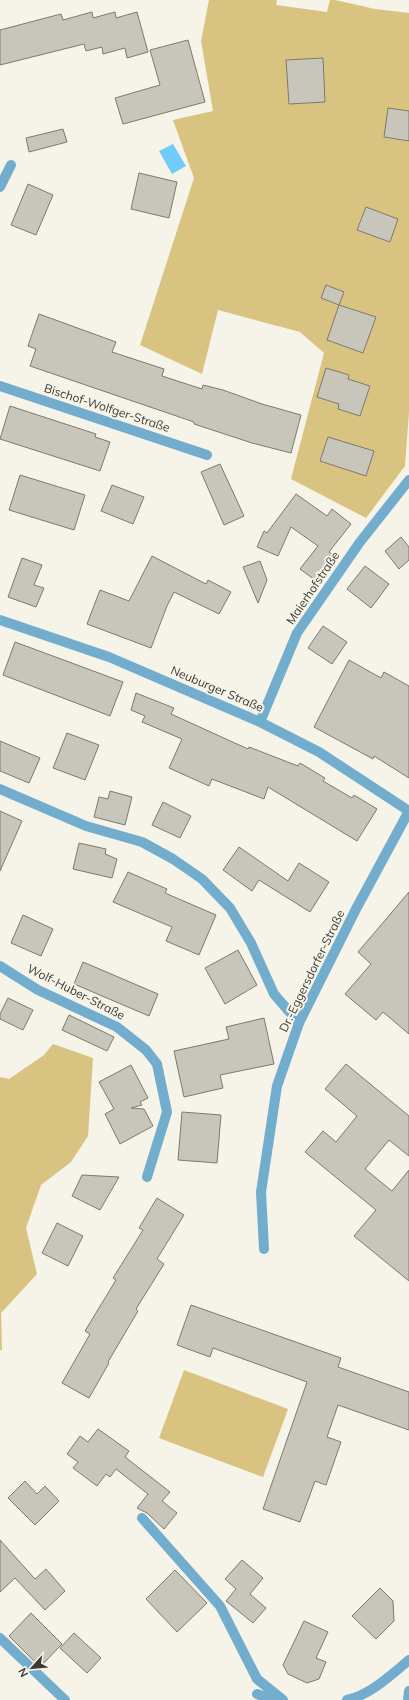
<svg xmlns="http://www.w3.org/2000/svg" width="409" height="1700" viewBox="0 0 409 1700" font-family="Mulish,sans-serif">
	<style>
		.green { fill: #d9c381 }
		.water { fill: #71cbfb }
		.building { fill: #c8c5ba; stroke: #7d7970 }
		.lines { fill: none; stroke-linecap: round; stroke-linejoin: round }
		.minor { stroke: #73adcd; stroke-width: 10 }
		.tertiary { stroke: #73adcd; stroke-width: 10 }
		.labels { text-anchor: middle; stroke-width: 4; stroke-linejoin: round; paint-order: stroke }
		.street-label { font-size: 12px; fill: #3b3a36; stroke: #f6f3e8 }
	</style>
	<rect width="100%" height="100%" fill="#f6f3e8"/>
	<g class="green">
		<polygon points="209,0 277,0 276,5 327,12 330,0 335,0 375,9 409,13 409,412 405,466 366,518 291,479 324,353 300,332 218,310 202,374 140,345 194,178 173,120 213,111 201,41"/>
		<polygon points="53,1044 93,1058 88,1136 71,1162 41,1185 26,1228 37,1274 1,1313 2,1350 0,1350 0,1077 9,1079 44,1055"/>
		<polygon points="184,1370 288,1409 263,1477 159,1438"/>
	</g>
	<polygon class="water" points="173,144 186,166 172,174 159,151"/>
	<g class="building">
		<polygon points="92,12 93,18 115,12 116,18 137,12 148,52 127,58 125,48 103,54 102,47 86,51 84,44 0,65 0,30 61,14 63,20"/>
		<polygon points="188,40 205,102 123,124 115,98 160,85 150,50"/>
		<polygon points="323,58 325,102 289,104 286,60"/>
		<polygon points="388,108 409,111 409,141 384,137"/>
		<polygon points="63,129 67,142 29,152 26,138"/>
		<polygon points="139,173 177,182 169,218 131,209"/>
		<polygon points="28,184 53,195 36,235 11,225"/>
		<polygon points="366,207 398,219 390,242 357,230"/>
		<polygon points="326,285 344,292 339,305 321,298"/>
		<polygon points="339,305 376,317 363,353 327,340"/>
		<polygon points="39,314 116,342 112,352 164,369 162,376 202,389 203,385 223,390 262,404 301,415 291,453 252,443 194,424 194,422 30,366 36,349 28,346"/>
		<polygon points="326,368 349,375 348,379 370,386 360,416 338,409 339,404 317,397"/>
		<polygon points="10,406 96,434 95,437 110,442 100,471 0,439"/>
		<polygon points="328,437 374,451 366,476 320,461"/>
		<polygon points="220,464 244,516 224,525 201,472"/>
		<polygon points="20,475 85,495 74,530 9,510"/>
		<polygon points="112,485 144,497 133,524 101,511"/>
		<polygon points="296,494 327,516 332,509 351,524 329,552 334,555 315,580 300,569 318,546 291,527 278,556 257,547 264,531 267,533"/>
		<polygon points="401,537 409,547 409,560 399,569 385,551"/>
		<polygon points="152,556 206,584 208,580 231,592 219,614 174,592 167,606 151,648 87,624 100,590 129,601"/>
		<polygon points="22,558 42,565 34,585 44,588 36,607 8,597"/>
		<polygon points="260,561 267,580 258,603 243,567"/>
		<polygon points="365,566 389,584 371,608 347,589"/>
		<polygon points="323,626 347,642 332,664 308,648"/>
		<polygon points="15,642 123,682 110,716 3,675"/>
		<polygon points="349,660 381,678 384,672 409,686 409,778 374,756 373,759 314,727"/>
		<polygon points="136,693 174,708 171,714 248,749 249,747 298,766 300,763 325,778 323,781 352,798 354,795 377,809 357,841 268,787 264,799 212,779 209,786 169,768 182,739 142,722 145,716 131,710"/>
		<polygon points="67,733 99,745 85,780 53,768"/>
		<polygon points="0,741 40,758 29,783 0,771"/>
		<polygon points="110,791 132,797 125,825 94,817 99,797 108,799"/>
		<polygon points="163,802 191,816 180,838 152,825"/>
		<polygon points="0,811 22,821 0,871"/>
		<polygon points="79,843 106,849 105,854 117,859 112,878 73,869"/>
		<polygon points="239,847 288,881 299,863 329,882 310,912 259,880 252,891 223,870"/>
		<polygon points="128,872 167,889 165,893 216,915 199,955 166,941 172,927 113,902"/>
		<polygon points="409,892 409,1034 383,1012 376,1020 345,994 371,964 358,952"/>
		<polygon points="23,915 53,929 41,956 11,943"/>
		<polygon points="238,950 257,985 225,1004 205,968"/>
		<polygon points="83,962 158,994 149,1016 74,984"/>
		<polygon points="8,998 33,1010 23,1030 0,1019 0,1014"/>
		<polygon points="69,1015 114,1037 107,1051 62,1030"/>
		<polygon points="264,1018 274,1064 220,1075 223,1088 184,1097 174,1051 229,1039 226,1027"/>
		<polygon points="346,1064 409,1116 409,1156 389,1140 365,1169 392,1191 409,1170 409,1281 354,1236 376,1210 305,1152 323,1131 336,1142 357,1116 325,1089"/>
		<polygon points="131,1065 148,1098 140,1102 142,1105 131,1108 144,1109 153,1126 120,1144 105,1114 114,1109 99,1082"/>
		<polygon points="182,1112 221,1115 217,1163 178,1160"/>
		<polygon points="82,1175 119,1177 100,1210 72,1196"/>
		<polygon points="157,1198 184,1215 157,1259 164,1264 136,1309 138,1311 108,1362 109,1363 89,1398 62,1383 90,1334 85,1331 116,1280 113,1278 143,1230 139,1228"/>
		<polygon points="57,1223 83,1236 68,1266 42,1253"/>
		<polygon points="191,1305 341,1358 338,1367 409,1392 409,1430 338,1405 327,1437 341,1442 326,1485 315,1481 300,1522 263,1509 307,1382 213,1348 210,1357 177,1345"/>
		<polygon points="98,1429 129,1451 125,1457 170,1492 162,1501 177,1513 164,1529 147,1513 137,1508 148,1494 116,1469 110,1477 106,1474 97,1486 73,1468 78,1462 67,1454 80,1436 88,1442"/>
		<polygon points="25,1481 37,1494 45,1486 59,1501 35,1525 8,1498"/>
		<polygon points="0,1540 35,1579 46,1569 65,1591 45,1610 15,1578 0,1592"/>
		<polygon points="242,1560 263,1578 250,1594 266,1608 253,1623 226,1601 236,1589 225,1579"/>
		<polygon points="175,1570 207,1603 177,1632 146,1599"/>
		<polygon points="380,1588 393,1601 394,1621 376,1639 352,1616"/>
		<polygon points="31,1613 62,1644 40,1667 9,1636"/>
		<polygon points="304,1621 328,1632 316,1658 326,1662 319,1679 307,1683 288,1674 283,1665"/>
		<polygon points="74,1633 101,1658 87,1673 60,1648"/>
	</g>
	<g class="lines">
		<g class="minor">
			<polyline points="0,187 11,165"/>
			<polyline points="0,386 207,455"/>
			<polyline points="260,722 297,633 360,542 409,480"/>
			<polyline points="0,789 86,826 142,842 173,859 202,879 230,908 251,943 274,994 299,1023"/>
			<polyline points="0,966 38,990 117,1027 146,1050 157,1064 167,1112 147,1177"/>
			<polyline points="264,1249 261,1192 277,1086 299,1023 356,909 409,811"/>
			<polyline points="142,1518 220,1606 257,1679 283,1700"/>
			<polyline points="0,1638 65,1700"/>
			<polyline points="257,1694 273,1700"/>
			<path d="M347 1700C370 1695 391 1675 409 1660"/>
			<polyline points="408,1700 409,1691"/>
		</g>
		<polyline class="tertiary" points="0,620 109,657 260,722 319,752 409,811"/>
	</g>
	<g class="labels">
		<g class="street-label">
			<text transform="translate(107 408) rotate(18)" y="4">Bischof-Wolfger-Straße</text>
			<text transform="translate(313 588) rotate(-56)" y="4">Maierhofstraße</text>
			<text transform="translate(217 689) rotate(23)" y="4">Neuburger Straße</text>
			<text transform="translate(312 971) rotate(-64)" y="4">Dr.-Eggersdorfer-Straße</text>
			<text transform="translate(76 992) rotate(27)" y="4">Wolf-Huber-Straße</text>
		</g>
	</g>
	<g transform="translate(32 1668) rotate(243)" stroke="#f6f3e8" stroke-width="3" paint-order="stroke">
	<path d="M0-3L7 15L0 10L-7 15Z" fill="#3b3a36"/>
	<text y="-6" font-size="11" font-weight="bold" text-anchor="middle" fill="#3b3a36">N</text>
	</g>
</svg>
